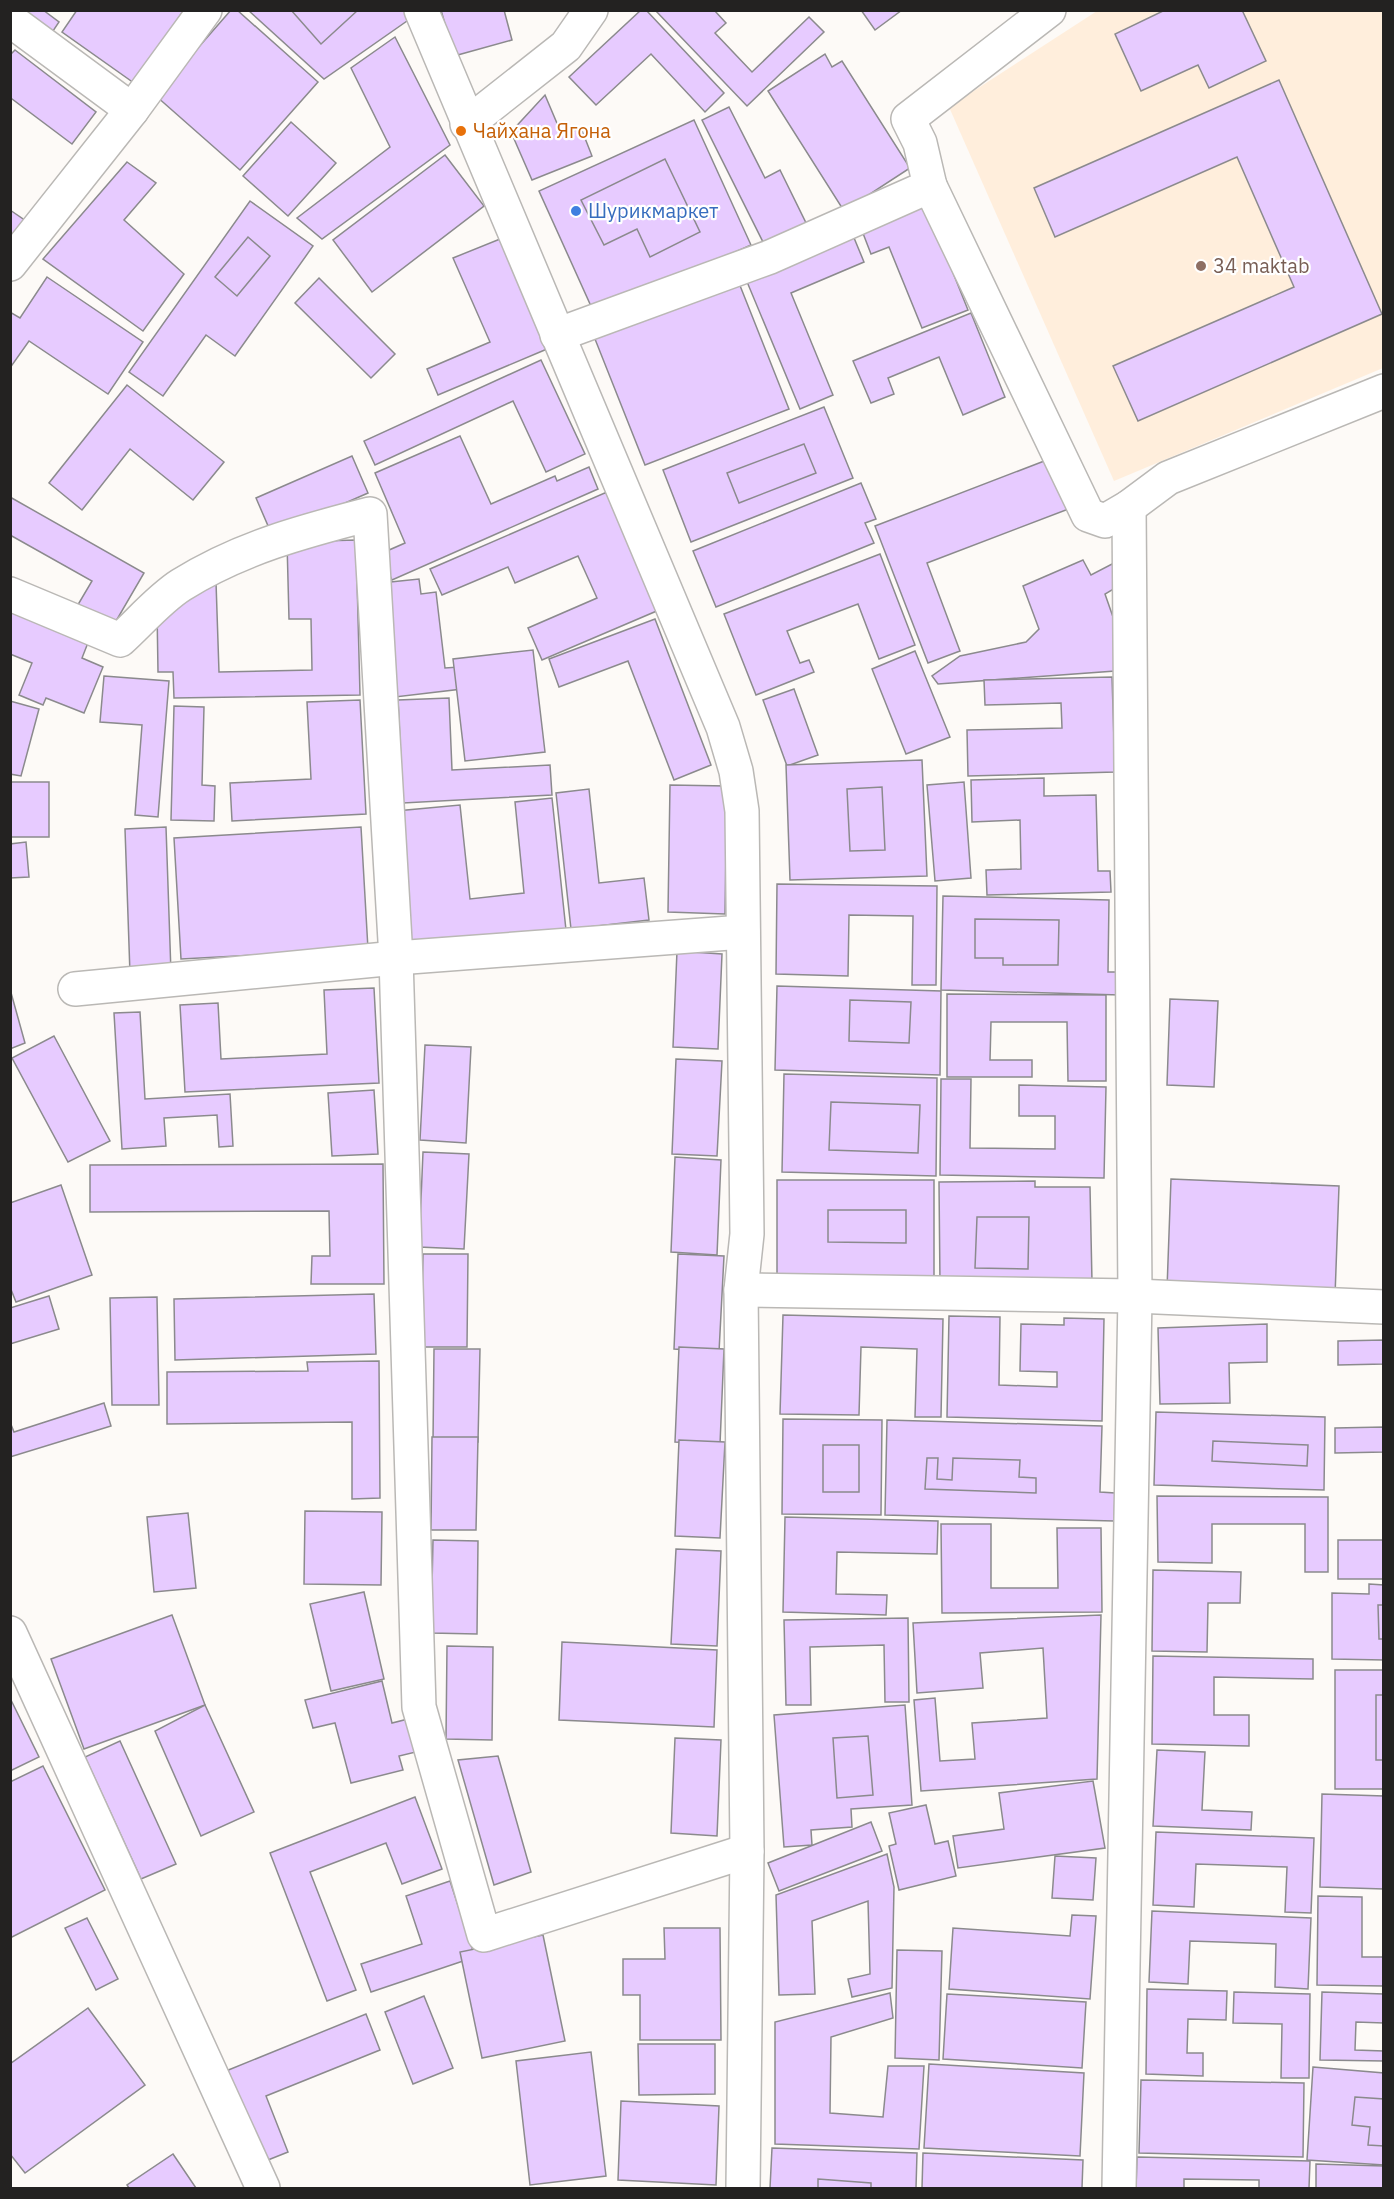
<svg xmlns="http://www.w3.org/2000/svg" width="1394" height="2199" viewBox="0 0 1394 2199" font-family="'IBM Plex Sans',sans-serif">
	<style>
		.education { fill: #ffeedc }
		.building { fill: #e7cbff; stroke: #8b8a8d; stroke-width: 1.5 }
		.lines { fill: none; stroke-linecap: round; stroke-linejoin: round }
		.minor-casing { stroke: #bab8b5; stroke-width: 36 }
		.minor { stroke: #fff; stroke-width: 33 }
		.food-dot { fill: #e8710a; stroke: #fff; stroke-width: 2 }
		.shop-dot { fill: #3f7fe0; stroke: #fff; stroke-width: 2 }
		.education-dot { fill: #8d6e63; stroke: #fff; stroke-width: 2 }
		.labels { text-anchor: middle; stroke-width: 4.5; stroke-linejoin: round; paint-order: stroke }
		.food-label { font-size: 20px; fill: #c56008; stroke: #fff; text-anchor: start }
		.shop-label { font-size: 20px; fill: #366cbe; stroke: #fff; text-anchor: start }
		.education-label { font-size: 20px; fill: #785e54; stroke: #fff; text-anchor: start }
	</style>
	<rect width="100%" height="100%" fill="#fdfaf7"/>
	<polygon class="education" points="1097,11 1383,11 1383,368 1114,481 949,107"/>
	<g class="building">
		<polygon points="17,10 43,10 59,22 51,34"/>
		<polygon points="77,10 184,10 134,83 62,32"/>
		<polygon points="231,10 237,10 318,82 240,170 156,96"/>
		<polygon points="248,10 416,10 417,14 324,79"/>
		<polygon points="291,10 358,10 321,44"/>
		<polygon points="441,10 504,10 512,40 454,56"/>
		<polygon points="641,10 646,10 724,93 705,112 651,54 596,105 569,77"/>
		<polygon points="655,10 714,10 726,23 715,33 752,72 809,17 824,32 747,106"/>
		<polygon points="861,10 902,10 875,30"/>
		<polygon points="1165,10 1242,10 1266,61 1209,88 1198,65 1141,91 1115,34"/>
		<polygon points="395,37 450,145 322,239 297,218 390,147 351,68"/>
		<polygon points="15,50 96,112 72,144 12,99 10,101 10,55"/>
		<polygon points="825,54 832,67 842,61 910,168 844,211 768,91"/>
		<polygon points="1279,80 1382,314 1138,421 1113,366 1294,287 1237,157 1055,237 1034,188"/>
		<polygon points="545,95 562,135 581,128 592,156 532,180 511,132"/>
		<polygon points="729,107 765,178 780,170 809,229 767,250 702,120"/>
		<polygon points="694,120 751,245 595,315 539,191"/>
		<polygon points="291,122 336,163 288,216 243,176"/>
		<polygon points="445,155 484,206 372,292 333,240"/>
		<polygon points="665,159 700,232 650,257 637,229 604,245 581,200"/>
		<polygon points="127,162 156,183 124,220 184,274 143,331 43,259"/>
		<polygon points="923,198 968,310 922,328 889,247 871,254 859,223"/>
		<polygon points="250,201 313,246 235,356 206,335 163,396 129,372"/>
		<polygon points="10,210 26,221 10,244"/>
		<polygon points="852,233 864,262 791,293 833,395 800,409 745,277"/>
		<polygon points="248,237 270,256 237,296 215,277"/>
		<polygon points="500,239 547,349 438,395 427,369 490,342 453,258"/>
		<polygon points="47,277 143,342 108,394 29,341 10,368 10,312 20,318"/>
		<polygon points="319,278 395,354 371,378 295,303"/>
		<polygon points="737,278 789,409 645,465 593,334"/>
		<polygon points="971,313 1005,397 963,415 939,357 888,378 894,394 871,403 853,361"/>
		<polygon points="541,360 585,454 546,472 513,401 375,465 364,441"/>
		<polygon points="127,385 224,462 193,500 130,449 82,510 49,483"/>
		<polygon points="824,407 853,478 691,542 663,470"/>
		<polygon points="460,436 491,504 555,476 557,481 589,467 598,489 392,580 380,554 405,543 375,473"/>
		<polygon points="804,444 816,473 739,503 727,473"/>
		<polygon points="352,456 368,493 272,535 256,498"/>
		<polygon points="1052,458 1071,508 927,563 960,651 928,663 875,526"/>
		<polygon points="861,483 876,519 865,523 874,543 716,607 693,551"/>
		<polygon points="607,492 659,610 542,660 528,628 597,598 578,556 515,583 508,567 442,595 430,569"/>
		<polygon points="10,497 144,573 112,628 76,608 92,581 10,535"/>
		<polygon points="356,540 360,695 174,698 173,672 158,672 157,609 216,582 219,672 312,670 311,619 289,619 287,542"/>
		<polygon points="880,554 915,645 879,659 858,604 787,631 800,663 809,660 814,672 756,695 724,614"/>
		<polygon points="1083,560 1091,575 1112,564 1122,584 1105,594 1113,617 1115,671 938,684 932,676 960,656 1026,642 1039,629 1023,586"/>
		<polygon points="419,579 421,594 436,592 445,668 459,667 462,689 395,697 381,583"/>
		<polygon points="10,604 91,635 82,658 103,667 84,713 46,698 43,705 19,695 32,663 10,654"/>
		<polygon points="655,619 711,765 674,780 628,661 559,687 549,659"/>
		<polygon points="533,650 545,752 465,761 453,659"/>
		<polygon points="915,651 950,737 906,754 872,669"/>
		<polygon points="104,676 169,681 158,817 135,815 142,725 100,722"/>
		<polygon points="1112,677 1115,772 968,776 967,730 1062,728 1061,703 985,705 984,680"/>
		<polygon points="794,689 818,755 787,766 763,700"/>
		<polygon points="449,698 452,770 550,765 552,795 403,803 398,700"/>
		<polygon points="360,700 366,814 232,821 230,783 311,779 307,702"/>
		<polygon points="10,701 39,709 21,776 10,774"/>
		<polygon points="174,706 204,707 202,785 215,786 214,821 171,820"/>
		<polygon points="922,760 927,876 790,880 786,765"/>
		<polygon points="1044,778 1044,796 1096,795 1098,871 1110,871 1111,892 987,895 986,870 1021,869 1020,820 972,822 971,780"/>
		<rect x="10" y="782" width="39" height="55"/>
		<polygon points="964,782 971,878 935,881 927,785"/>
		<polygon points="670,785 727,786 725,914 668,912"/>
		<polygon points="882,787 885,850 850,851 847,789"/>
		<polygon points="589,789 599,883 644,878 649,920 571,929 556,793"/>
		<polygon points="552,798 566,930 410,946 396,811 460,805 470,899 524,893 515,802"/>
		<polygon points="166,827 171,973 130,974 125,829"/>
		<polygon points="361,827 368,949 181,959 174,838"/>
		<polygon points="26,842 29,877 10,878 10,844"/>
		<polygon points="777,884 937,886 936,985 912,985 913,916 849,915 848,976 776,974"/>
		<polygon points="943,896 1109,900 1108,972 1120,972 1120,995 941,990"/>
		<polygon points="975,919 1059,920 1058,965 1003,965 1003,958 975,958"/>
		<polygon points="677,951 722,954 718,1049 673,1047"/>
		<polygon points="777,986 941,991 940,1075 775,1070"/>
		<polygon points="374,988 379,1083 185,1092 180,1005 218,1003 221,1059 327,1054 324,990"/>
		<polygon points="10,989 25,1043 10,1049"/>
		<polygon points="947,994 1106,995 1106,1081 1068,1081 1067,1022 991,1022 990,1060 1032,1060 1032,1077 947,1077"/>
		<polygon points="1170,999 1218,1001 1214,1087 1167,1085"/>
		<polygon points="850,1000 911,1002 909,1043 849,1041"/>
		<polygon points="140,1012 145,1099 230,1094 233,1146 219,1147 217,1115 164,1118 166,1146 122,1149 114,1013"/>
		<polygon points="54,1036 110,1141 68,1162 12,1058"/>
		<polygon points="425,1045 471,1047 466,1143 420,1140"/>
		<polygon points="676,1059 722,1061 717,1156 672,1154"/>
		<polygon points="784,1074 937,1078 936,1176 782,1172"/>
		<polygon points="941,1079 971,1079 970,1148 1055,1149 1055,1116 1019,1116 1019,1085 1106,1087 1104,1178 940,1175"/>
		<polygon points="374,1090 378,1154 332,1156 328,1093"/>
		<polygon points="831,1102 920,1105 918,1153 829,1150"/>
		<polygon points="423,1152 469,1154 464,1249 419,1247"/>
		<polygon points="675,1157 721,1160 717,1255 671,1252"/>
		<polygon points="383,1164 384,1284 311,1284 312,1256 330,1256 329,1211 90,1212 90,1165"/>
		<polygon points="1171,1179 1339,1186 1335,1296 1167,1289"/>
		<rect x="777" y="1180" width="157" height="98"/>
		<polygon points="1035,1181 1035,1187 1090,1187 1092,1282 940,1284 939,1182"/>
		<polygon points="61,1185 92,1275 16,1302 10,1287 10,1203"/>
		<polygon points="828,1210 906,1210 906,1243 828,1242"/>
		<polygon points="977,1217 1029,1217 1028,1269 975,1268"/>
		<polygon points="423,1254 468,1254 467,1347 421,1347"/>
		<polygon points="678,1254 724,1256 719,1352 674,1349"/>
		<polygon points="374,1294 376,1354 175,1360 174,1299"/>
		<polygon points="49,1296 59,1329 10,1344 10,1308"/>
		<polygon points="157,1297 159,1405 112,1405 110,1298"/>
		<polygon points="783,1315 943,1319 941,1417 915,1417 917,1349 861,1347 859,1415 780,1414"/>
		<polygon points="949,1316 1000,1317 999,1385 1057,1387 1057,1372 1020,1371 1021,1324 1064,1325 1064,1318 1104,1319 1102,1421 947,1417"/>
		<polygon points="1267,1324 1267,1362 1229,1363 1230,1403 1160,1404 1158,1328"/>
		<polygon points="1384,1340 1384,1364 1338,1365 1338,1341"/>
		<polygon points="679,1347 724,1349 720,1444 675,1442"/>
		<polygon points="434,1349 480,1349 478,1442 433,1442"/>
		<polygon points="379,1361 380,1498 352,1499 352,1422 167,1424 167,1372 308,1371 307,1362"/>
		<polygon points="104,1403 111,1426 10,1457 10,1422 14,1432"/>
		<polygon points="1156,1412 1325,1417 1324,1490 1154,1485"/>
		<polygon points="783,1419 882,1420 881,1515 782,1514"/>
		<polygon points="887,1420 1102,1426 1100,1492 1115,1493 1114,1521 885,1515"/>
		<polygon points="1384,1427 1384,1452 1335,1453 1335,1428"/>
		<polygon points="432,1437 478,1437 476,1530 431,1530"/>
		<polygon points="679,1440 725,1442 720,1538 675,1536"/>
		<polygon points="1213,1441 1308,1445 1307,1466 1212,1461"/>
		<rect x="823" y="1445" width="36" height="47"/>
		<polygon points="927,1458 938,1458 937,1479 952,1480 953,1458 1020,1460 1019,1477 1036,1478 1036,1493 925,1489"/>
		<polygon points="1157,1496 1328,1497 1328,1572 1305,1572 1305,1524 1212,1524 1212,1563 1158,1562"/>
		<polygon points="305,1511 382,1512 381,1585 304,1584"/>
		<polygon points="188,1513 196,1588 154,1592 147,1517"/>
		<polygon points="785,1517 938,1521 937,1554 837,1552 836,1594 887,1595 886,1615 783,1612"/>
		<polygon points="941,1524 991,1524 991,1588 1058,1588 1057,1528 1101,1528 1102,1612 942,1613"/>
		<polygon points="433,1540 478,1541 477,1634 431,1633"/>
		<rect x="1338" y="1540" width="46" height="39"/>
		<polygon points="676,1549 721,1551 717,1646 671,1644"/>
		<polygon points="1153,1570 1241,1572 1240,1603 1208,1603 1207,1652 1152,1651"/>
		<polygon points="1369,1584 1384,1585 1384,1660 1332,1659 1332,1593 1369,1594"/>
		<polygon points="364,1592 384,1679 331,1691 310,1604"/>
		<polygon points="1378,1605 1384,1605 1384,1639 1379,1639"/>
		<polygon points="172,1615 205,1705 84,1749 51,1659"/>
		<polygon points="1101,1615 1097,1779 921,1791 914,1700 935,1698 940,1761 975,1759 972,1723 1047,1718 1043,1648 980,1653 983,1688 917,1693 913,1623"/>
		<polygon points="908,1618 909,1702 885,1702 884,1645 810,1647 811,1705 786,1705 784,1620"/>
		<polygon points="562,1642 717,1650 714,1727 559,1720"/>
		<polygon points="447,1646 493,1647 492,1740 446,1739"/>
		<polygon points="1153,1656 1313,1659 1313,1679 1214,1677 1214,1715 1249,1715 1249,1746 1152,1744"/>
		<rect x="1335" y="1670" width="49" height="119"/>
		<polygon points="382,1681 392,1723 412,1718 420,1751 399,1756 403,1770 351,1783 335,1723 313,1728 305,1700"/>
		<rect x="1376" y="1695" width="8" height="65"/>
		<polygon points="10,1698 39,1757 10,1771"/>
		<polygon points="205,1705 254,1812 201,1836 155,1731"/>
		<polygon points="905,1705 912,1805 851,1809 852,1827 811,1830 812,1845 784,1847 774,1715"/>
		<polygon points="868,1736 873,1795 837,1798 833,1738"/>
		<polygon points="675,1738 721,1740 717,1836 671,1833"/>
		<polygon points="120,1741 176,1864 141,1879 85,1757"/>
		<polygon points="1157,1750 1205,1752 1202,1810 1252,1812 1251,1830 1153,1826"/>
		<polygon points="498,1756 531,1872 494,1885 458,1760"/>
		<polygon points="43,1766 105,1890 10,1938 10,1782"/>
		<polygon points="1093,1781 1105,1848 958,1868 953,1836 1004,1829 999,1793"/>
		<polygon points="1322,1794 1384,1796 1384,1889 1320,1887"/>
		<polygon points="415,1797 442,1869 402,1884 386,1843 310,1872 356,1990 327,2001 270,1853"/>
		<polygon points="926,1805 935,1844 948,1841 956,1876 899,1890 889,1846 896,1844 889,1813"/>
		<polygon points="871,1822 882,1851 779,1891 768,1863"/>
		<polygon points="1156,1832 1314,1838 1311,1913 1285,1912 1287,1867 1196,1864 1194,1907 1153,1905"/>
		<polygon points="887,1854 894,1887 892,1988 852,1997 848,1979 870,1974 868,1901 812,1921 815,1994 779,1995 776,1895"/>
		<polygon points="1055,1856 1096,1858 1093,1900 1052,1898"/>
		<polygon points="450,1881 475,1957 371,1992 361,1964 422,1944 406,1896"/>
		<polygon points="1318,1896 1362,1897 1362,1957 1384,1957 1384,1986 1317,1985"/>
		<polygon points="1152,1911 1311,1918 1308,1989 1275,1987 1276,1944 1190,1941 1188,1984 1149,1982"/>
		<polygon points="1072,1915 1096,1916 1090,1999 949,1989 953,1928 1070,1936"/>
		<polygon points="87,1918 118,1979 96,1990 65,1928"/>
		<polygon points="664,1928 720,1928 721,2040 640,2040 640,1995 623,1995 623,1959 665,1959"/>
		<polygon points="543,1935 565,2041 482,2058 460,1952"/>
		<polygon points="897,1950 942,1951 939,2060 895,2058"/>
		<polygon points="1147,1989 1227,1991 1226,2020 1188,2019 1187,2053 1203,2053 1203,2076 1146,2074"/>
		<polygon points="1234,1992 1310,1994 1309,2078 1281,2078 1282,2024 1233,2023"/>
		<polygon points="1322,1992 1384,1994 1384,2023 1356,2022 1355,2050 1384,2051 1384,2061 1320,2060"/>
		<polygon points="890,1993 893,2018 831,2037 830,2113 883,2117 888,2066 924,2066 919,2149 775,2144 775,2022"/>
		<polygon points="947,1994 1086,2002 1082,2068 943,2059"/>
		<polygon points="424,1996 453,2068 413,2084 385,2012"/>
		<polygon points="88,2008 145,2085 25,2173 10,2154 10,2064"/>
		<polygon points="366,2014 380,2050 266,2096 288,2152 263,2162 226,2071"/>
		<polygon points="638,2044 715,2044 715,2094 639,2095"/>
		<polygon points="591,2052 606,2176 530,2185 516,2061"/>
		<polygon points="929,2064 1084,2073 1080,2156 924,2148"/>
		<polygon points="1313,2067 1384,2073 1384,2165 1307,2160"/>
		<polygon points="1141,2080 1304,2083 1303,2157 1139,2153"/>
		<polygon points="1355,2097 1384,2099 1384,2146 1368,2145 1370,2127 1352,2125"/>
		<polygon points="621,2101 719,2106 716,2185 618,2180"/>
		<polygon points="772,2148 917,2153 916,2188 770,2188"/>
		<polygon points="923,2153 1083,2160 1082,2188 922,2188"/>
		<polygon points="173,2154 196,2188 129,2188 127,2185"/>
		<polygon points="1137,2157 1310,2161 1309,2188 1259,2188 1259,2180 1184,2179 1184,2188 1136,2188"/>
		<polygon points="1316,2164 1384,2166 1384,2188 1316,2188"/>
		<polygon points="818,2179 871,2183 871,2188 818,2188"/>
	</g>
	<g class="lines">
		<defs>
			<g id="minor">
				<polyline points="421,10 723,727 736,771 742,811 747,1234 741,1290 747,1851 743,2188"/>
				<polyline points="10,20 132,110"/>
				<polyline points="467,124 566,46 591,10"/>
				<polyline points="930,186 1088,515 1105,521 1129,507 1168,478 1384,391"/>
				<polyline points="10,264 132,110 205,10"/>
				<polyline points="557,335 770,257 930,186 920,143 908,119 1049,10"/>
				<path d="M10 594 120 640C139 623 159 599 181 585 240 548 304 531 370 514L396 958 419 1707 484 1935 747 1851"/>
				<polyline points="75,989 396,958 743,932"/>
				<polyline points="741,1290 1135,1296 1384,1307"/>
				<polyline points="10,1633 263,2188"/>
				<polyline points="1119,2188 1135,1296 1129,507"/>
			</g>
		</defs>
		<use href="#minor" class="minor-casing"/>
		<use href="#minor" class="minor"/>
	</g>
	<circle class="food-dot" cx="461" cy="131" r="6"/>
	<circle class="shop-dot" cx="576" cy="211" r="6"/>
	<circle class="education-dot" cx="1201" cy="266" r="6"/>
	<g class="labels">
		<g class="food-label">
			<text x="473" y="138">Чайхана Ягона</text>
		</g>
		<g class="shop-label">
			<text x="588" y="218">Шурикмаркет</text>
		</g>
		<g class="education-label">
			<text x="1213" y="273">34 maktab</text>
		</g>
	</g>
	<rect width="1394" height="2199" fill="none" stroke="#232221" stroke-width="24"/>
</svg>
